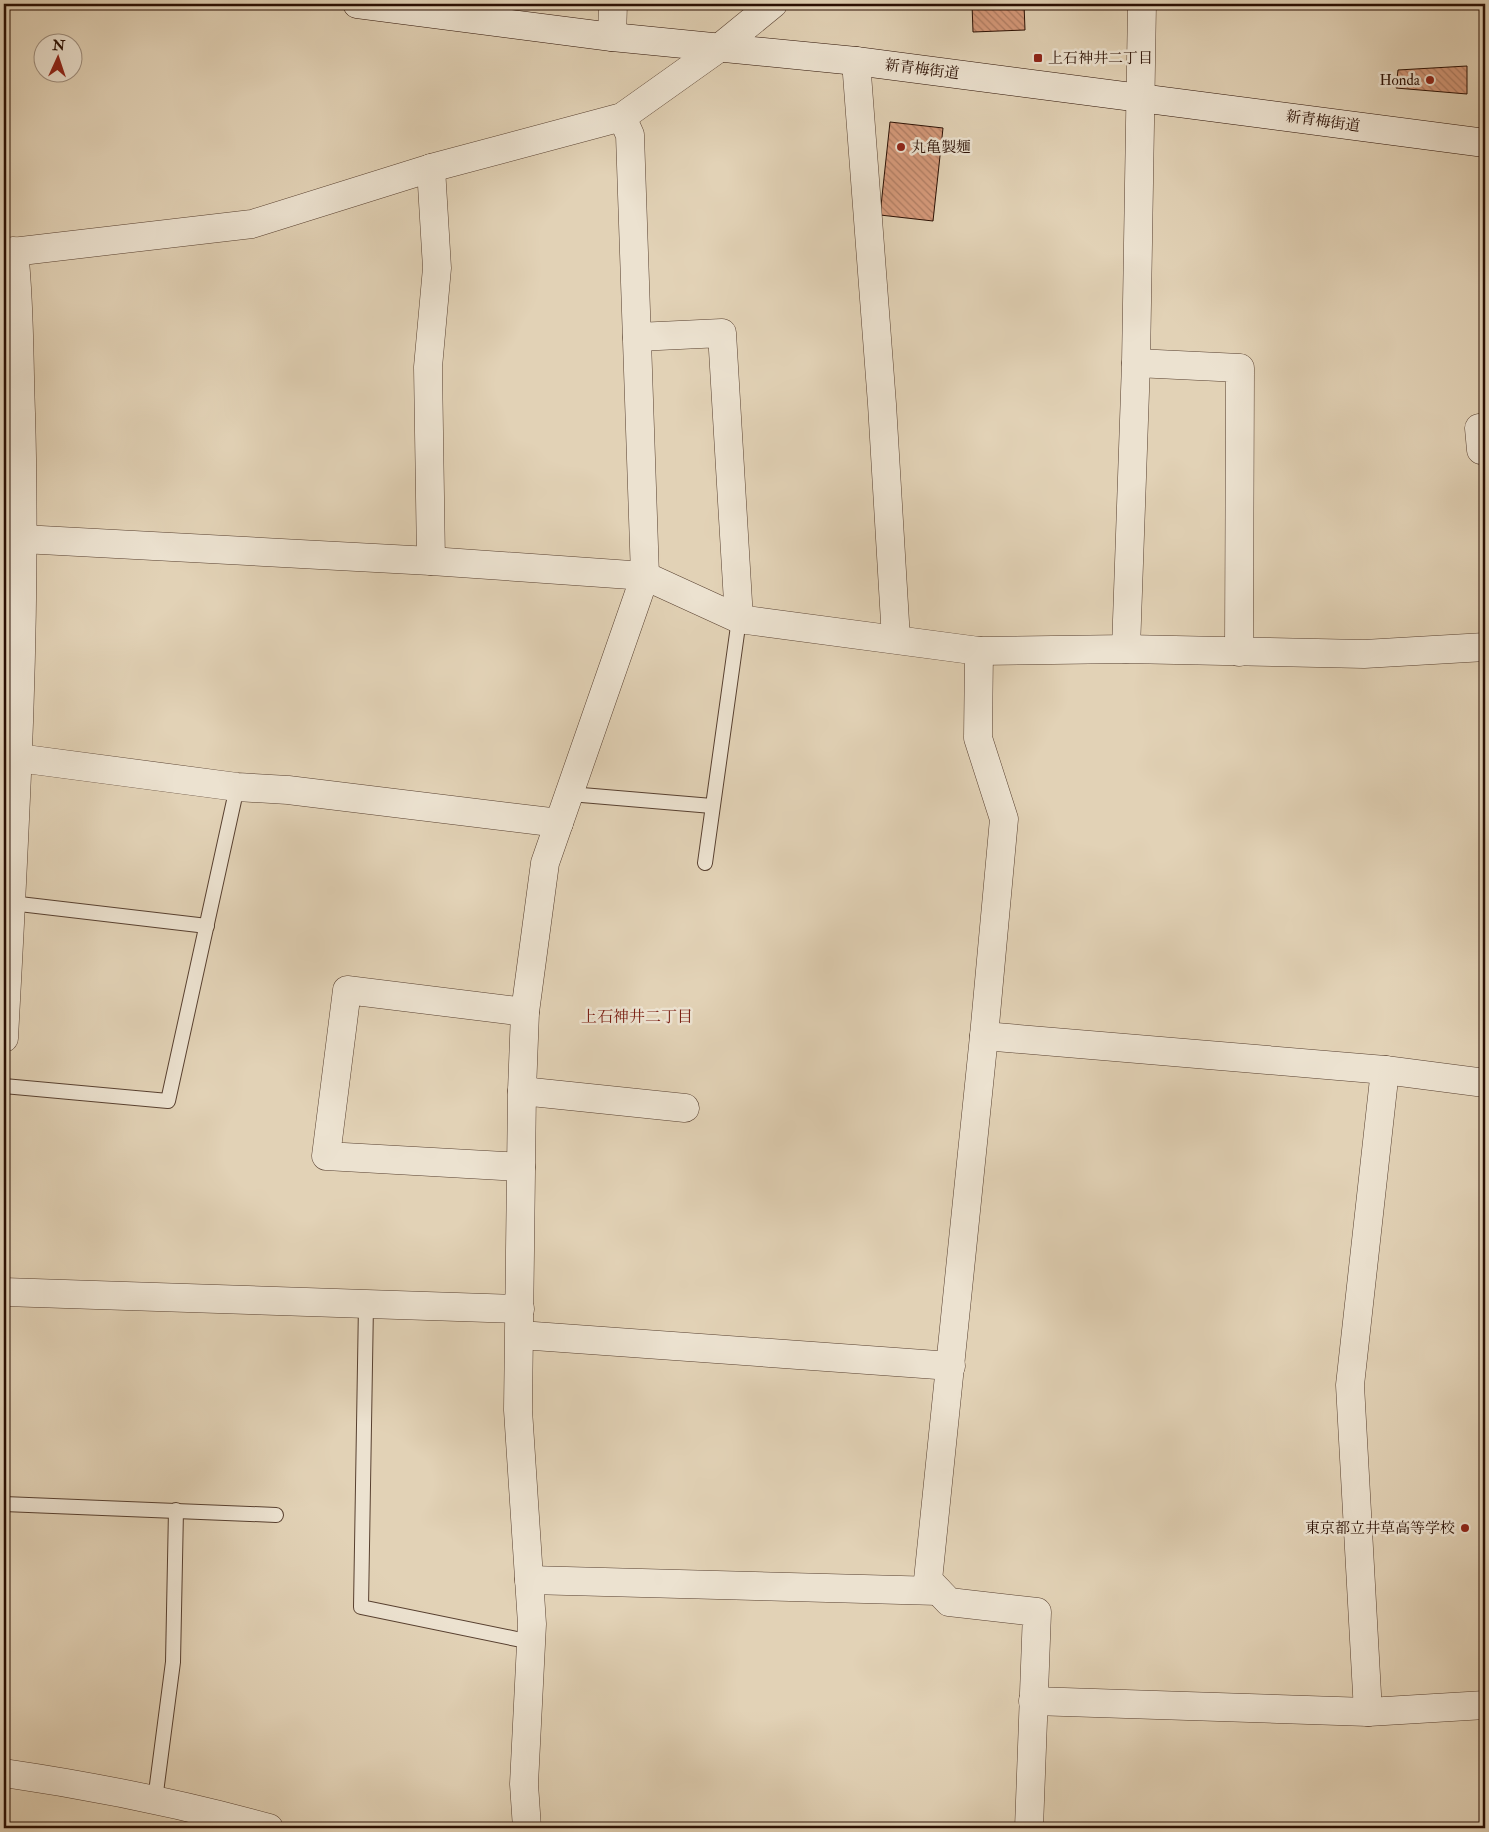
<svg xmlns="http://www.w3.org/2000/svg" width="1489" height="1832" viewBox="0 0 1489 1832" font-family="'IM FELL Double Pica','Noto Serif JP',serif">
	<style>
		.building { fill: url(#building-back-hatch); stroke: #2a0f03 }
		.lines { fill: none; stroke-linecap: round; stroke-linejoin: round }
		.service-casing { stroke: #584030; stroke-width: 16 }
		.minor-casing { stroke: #584030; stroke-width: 29 }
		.secondary-casing { stroke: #2a0f03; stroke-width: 29 }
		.service { stroke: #ece2d0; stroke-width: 14 }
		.minor { stroke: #ece2d0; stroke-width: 28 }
		.secondary { stroke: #ece2d0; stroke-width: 28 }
		.poi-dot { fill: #8f2418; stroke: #ece2d0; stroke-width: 2 }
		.labels { text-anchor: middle; stroke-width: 5; stroke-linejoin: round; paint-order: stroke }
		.poi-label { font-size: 15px; fill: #2a0f03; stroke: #ece2d0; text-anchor: start }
		.street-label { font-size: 15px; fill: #2a0f03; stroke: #ece2d0 }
		.neighbourhood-label { font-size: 16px; fill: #7a1f14; stroke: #ece2d0 }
	</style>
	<defs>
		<pattern id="building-back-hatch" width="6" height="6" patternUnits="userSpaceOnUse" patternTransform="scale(1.25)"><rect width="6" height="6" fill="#d69a7b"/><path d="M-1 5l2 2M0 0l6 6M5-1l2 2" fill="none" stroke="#ae7c63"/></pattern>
	</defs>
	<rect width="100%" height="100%" fill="#e2d2b6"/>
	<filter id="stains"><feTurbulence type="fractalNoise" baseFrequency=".004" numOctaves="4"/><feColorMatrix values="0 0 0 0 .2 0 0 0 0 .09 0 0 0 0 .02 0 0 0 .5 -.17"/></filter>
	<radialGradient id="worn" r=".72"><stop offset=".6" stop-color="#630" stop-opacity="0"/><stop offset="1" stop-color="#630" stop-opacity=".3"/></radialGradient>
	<g class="building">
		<polygon points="972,4 1024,4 1025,30 973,32"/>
		<polygon points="1467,66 1467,94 1396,88 1398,70"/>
		<polygon points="890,122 943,128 933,221 880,215"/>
	</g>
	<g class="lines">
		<defs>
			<g id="service">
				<polyline points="4,525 23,524"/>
				<polyline points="570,794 712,806"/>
				<polyline points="705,863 739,619"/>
				<polyline points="11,903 207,926"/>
				<polyline points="4,1086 168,1101 237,787"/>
				<polyline points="366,1304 361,1607 531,1642"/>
				<polyline points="4,1504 276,1515"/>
				<polyline points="155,1800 173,1662 176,1510"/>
			</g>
			<g id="minor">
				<polyline points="612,37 613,4"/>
				<polyline points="856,61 882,404 896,639"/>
				<polyline points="431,168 437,268 428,367 431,561"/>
				<polyline points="4,253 252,224 431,168 622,117 719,48 773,4"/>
				<polyline points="637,337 722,333 739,619"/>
				<polyline points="1136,363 1240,368 1239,652"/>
				<polyline points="1481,450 1479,428 1485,427"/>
				<polyline points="22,539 431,561 645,576 739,619 979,651 1126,649 1364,654 1485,647"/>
				<polyline points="1126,649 1136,363 1142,4"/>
				<polyline points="979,651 978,738 1004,819 984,1036 928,1580 949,1602 1037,1612 1029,1828"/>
				<polyline points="18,758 237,787 288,790 559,823"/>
				<polyline points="984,1036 1385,1070 1485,1083"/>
				<path d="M4 1038C15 830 27 622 21 413 19 359 20 304 14 251"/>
				<polyline points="522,1091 685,1108"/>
				<polyline points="521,1167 326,1156 347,990 525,1012"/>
				<polyline points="4,1292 520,1309"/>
				<polyline points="520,1335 951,1366"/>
				<polyline points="529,1580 938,1591"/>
				<polyline points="1033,1701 1368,1712 1485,1705"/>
				<polyline points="1368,1712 1350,1385 1385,1070"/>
				<path d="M4 1773C93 1786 182 1804 269 1828"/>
				<polyline points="527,1828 524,1784 532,1624 518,1410 522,1091 525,1012 545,863 645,576 630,135 622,117"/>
			</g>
			<polyline id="secondary" points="357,4 612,37 856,61 1485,143"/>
		</defs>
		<use href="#service" class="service-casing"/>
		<use href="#minor" class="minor-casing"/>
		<use href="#secondary" class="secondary-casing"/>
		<use href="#service" class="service"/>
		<use href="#minor" class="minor"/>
		<use href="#secondary" class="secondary"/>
	</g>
	<g class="poi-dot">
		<rect x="1033" y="53" width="10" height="10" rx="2.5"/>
		<circle cx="1430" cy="80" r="5"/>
		<circle cx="901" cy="147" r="5"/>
		<circle cx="1465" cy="1528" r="5"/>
	</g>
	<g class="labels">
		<g class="poi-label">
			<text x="1048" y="63">上石神井二丁目</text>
			<text x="1420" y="85" text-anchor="end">Honda</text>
			<text x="911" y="152">丸亀製麺</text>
			<text x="1455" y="1533" text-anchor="end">東京都立井草高等学校</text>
		</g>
		<g class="street-label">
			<text transform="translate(922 69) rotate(7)" y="5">新青梅街道</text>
			<text transform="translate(1323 121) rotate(8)" y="5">新青梅街道</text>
		</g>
		<g class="neighbourhood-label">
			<text x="637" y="1022">上石神井二丁目</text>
		</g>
	</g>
	<rect width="1489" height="1832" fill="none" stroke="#e2d2b6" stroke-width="20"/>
	<rect x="5" y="5" width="1479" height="1822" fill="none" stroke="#2a0f03" stroke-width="2.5"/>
	<rect x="10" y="10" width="1469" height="1812" fill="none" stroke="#2a0f03"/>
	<g transform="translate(58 58) rotate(3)"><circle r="24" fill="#ece2d0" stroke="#9e8e7e"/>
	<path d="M0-4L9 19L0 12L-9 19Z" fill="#8f2418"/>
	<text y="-8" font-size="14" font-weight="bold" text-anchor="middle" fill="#2a0f03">N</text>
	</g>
	<rect width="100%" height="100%" filter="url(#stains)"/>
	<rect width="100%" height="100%" fill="url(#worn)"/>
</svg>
